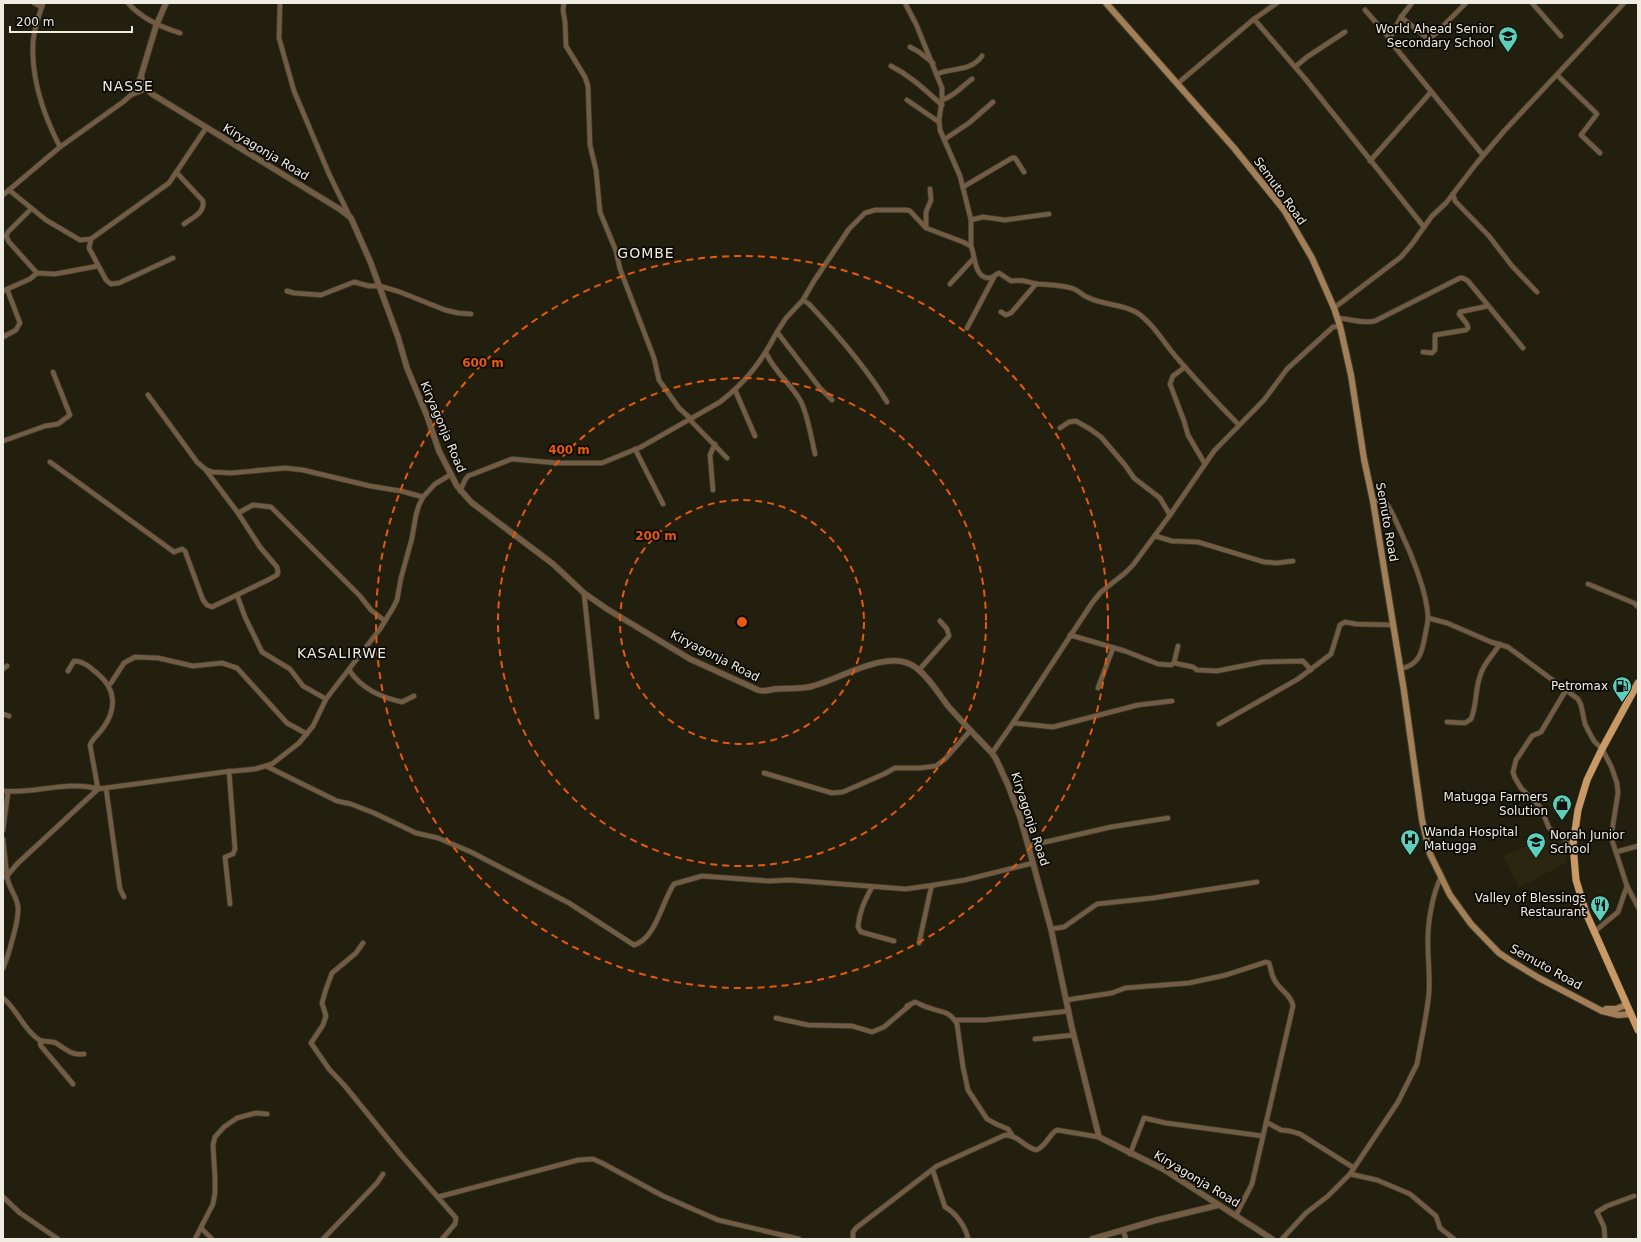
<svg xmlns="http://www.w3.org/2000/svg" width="1641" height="1242" viewBox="0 0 1641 1242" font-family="'DejaVu Sans',sans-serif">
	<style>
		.built { fill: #2b260f }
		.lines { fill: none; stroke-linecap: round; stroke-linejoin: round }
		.minor-casing { stroke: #3f3c2d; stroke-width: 6 }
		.tertiary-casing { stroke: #3f3c2d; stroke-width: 7 }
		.secondary-casing { stroke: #3f3c2d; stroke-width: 8 }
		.primary-casing { stroke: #3f3c2d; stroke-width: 8 }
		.minor { stroke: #735c44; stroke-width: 4.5 }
		.tertiary { stroke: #735c44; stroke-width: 5.5 }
		.secondary { stroke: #a37f58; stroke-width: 6 }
		.primary { stroke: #c99a66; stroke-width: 7 }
		.ring { fill: none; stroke: #e8590c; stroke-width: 2; stroke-dasharray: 7 5 }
		.labels { text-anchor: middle; stroke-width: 3.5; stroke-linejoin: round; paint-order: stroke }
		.poi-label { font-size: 12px; fill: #efede3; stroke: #0a0904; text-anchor: end }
		.street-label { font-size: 12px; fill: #efede3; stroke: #0a0904 }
		.quarter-label { font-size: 14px; letter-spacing: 1px; fill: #efede3; stroke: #0a0904 }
		.centre { fill: #e8590c; stroke: #0a0904; stroke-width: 2 }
		.ring-label { font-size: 12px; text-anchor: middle; font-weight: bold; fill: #e8590c; stroke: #0a0904; stroke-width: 3.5; stroke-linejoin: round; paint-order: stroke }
	</style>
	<rect width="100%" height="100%" fill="#221f0f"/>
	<polygon class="built" points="1558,833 1563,841 1565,841 1567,862 1519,888 1503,856"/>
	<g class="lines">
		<defs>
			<g id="minor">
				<polyline points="34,3 42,7"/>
				<path d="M43 3C39 15 34 29 33 42 31 78 44 116 60 147"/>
				<path d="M128 3C142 19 160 27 180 33"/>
				<polyline points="280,3 279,38 294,91 329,174 350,217"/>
				<polyline points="564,3 563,10 565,22 566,46 585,77 588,86 590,145 596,170 600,212 616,251 620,269 654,358 659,380 679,408 691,419 692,422 727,458"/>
				<polyline points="905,3 916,24 942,88 942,100 939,120 940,130 960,176 971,220 971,246"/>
				<polyline points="1532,3 1561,36"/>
				<polyline points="1365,10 1387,35 1390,41 1483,155"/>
				<polyline points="1401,17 1427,38 1430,39 1466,3"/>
				<polyline points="1254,19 1307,81 1424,227"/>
				<polyline points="1390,38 1401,17 1412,3"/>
				<polyline points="910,47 919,52 933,63"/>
				<path d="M891 66C911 76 925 90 942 105"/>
				<polyline points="1295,67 1307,57 1345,32"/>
				<path d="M937 74C954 67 970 72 982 56"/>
				<polyline points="1557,75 1597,114 1581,135 1600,153"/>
				<polyline points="1177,84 1254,19 1277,3"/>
				<polyline points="131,95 146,89"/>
				<polyline points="907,100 939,122"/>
				<path d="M942 100C955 96 962 86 972 79"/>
				<polyline points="945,139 969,123 993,102"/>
				<polyline points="1370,161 1431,92"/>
				<path d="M177 173 203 201C205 213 192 218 184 224"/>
				<polyline points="963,187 1012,158 1015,158 1024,172"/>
				<polyline points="9,190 46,220 80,240 91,239 169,183 206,128"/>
				<polyline points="1453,194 1455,201 1489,236 1512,266 1537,292"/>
				<polyline points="3,195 60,147 123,102 131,95 141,76"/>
				<polyline points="31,209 8,232 6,236 9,242 37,273"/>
				<polyline points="971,220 983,217 1005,220 1049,214"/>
				<polyline points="926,228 926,212 931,200 930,189"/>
				<polyline points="91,239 89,248 106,280 111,284 119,283 173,258"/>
				<polyline points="950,284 974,258"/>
				<polyline points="3,291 30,279 37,273 55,274 98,266"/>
				<polyline points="287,291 294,293 321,295 354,282 369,286 380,286 400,292 445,310 458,313 471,314"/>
				<path d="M803 300 809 304C837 334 866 367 887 402"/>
				<polyline points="1334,308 1401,257 1412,244 1432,216 1446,203 1476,164 1505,130 1624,3"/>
				<polyline points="1001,312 1006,315 1011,313 1036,284"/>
				<path d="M1338 318C1351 319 1362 324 1375 321L1460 278H1463L1468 281 1523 348"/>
				<polyline points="967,328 994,277"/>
				<path d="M777 332 786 318 803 300 814 281 849 229 865 213 875 210H907L910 211 926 228 963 242 971 246C975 255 974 279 990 278 994 277 996 274 999 273L1011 281C1025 279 1025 282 1038 284 1049 285 1063 285 1074 289 1079 291 1082 295 1087 297 1102 305 1122 304 1136 312 1153 323 1164 343 1177 358 1197 381 1217 403 1239 425"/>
				<polyline points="3,337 16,330 20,323 7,289"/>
				<polyline points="1423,352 1432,353 1435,350 1435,335 1466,330 1468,328 1467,324 1459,314 1460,312 1488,306"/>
				<path d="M766 353C774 371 790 383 800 400 807 411 812 441 815 454"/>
				<polyline points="1185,367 1173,376 1170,384 1184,421 1188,435 1205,464"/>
				<polyline points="735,390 755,436"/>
				<polyline points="148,395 197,462 205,469 212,472 231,473 285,468 303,470 370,486 401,491 423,497"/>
				<polyline points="1060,428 1069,422 1076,421 1090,429 1101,437 1125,465 1134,478 1160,498 1170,515"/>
				<polyline points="3,441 45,426 58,424 70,415 53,372"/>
				<polyline points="635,449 663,504"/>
				<polyline points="50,462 174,552 182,549 185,551 203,600 207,605 212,607 268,580 277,575 278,572 277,567 260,547 238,513 205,469"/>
				<polyline points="713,490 710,455 715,444"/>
				<path d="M460 491 465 480 468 476 512 459 557 463H602L641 447 720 402C746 382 762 361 777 332L820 388 832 400"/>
				<path d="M1373 501C1377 501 1382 500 1385 502 1390 506 1397 524 1400 530 1411 553 1427 592 1428 617 1428 623 1426 630 1425 636 1422 653 1419 665 1400 669"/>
				<polyline points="238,513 253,505 271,507 360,596 371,610 385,621"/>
				<polyline points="1155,536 1172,541 1198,542 1264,562 1277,563 1293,561"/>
				<polyline points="1588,584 1634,603 1638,607"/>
				<polyline points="584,593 597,717"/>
				<polyline points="237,595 245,617 262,652 290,669 303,686 326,699"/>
				<polyline points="1428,618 1447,623 1491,642 1508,647 1566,690"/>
				<polyline points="1070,635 1125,651 1158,664 1171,665 1174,663 1178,646"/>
				<polyline points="1174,663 1193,667 1197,670 1217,671 1262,662 1303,661 1311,670"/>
				<polyline points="3,669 7,666"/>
				<path d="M349 670C362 689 380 697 402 702L414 696"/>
				<polyline points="919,670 949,636 947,629 940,621"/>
				<polyline points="108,685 111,683 124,663 135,657 158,658 193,666 222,663 237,668 287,723 307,734"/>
				<polyline points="1098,688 1113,648"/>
				<polyline points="3,714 9,716"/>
				<path d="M1447 722 1465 723 1471 719C1477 705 1475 690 1480 676 1483 664 1493 655 1500 644"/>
				<polyline points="1013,723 1053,727 1138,705 1172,701"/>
				<polyline points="1219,724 1298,679 1331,654 1340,625 1345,622 1356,624 1393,625"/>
				<polyline points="992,753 1013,723 1092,603 1101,592 1125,573 1133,565 1170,515 1214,451 1264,400 1287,369 1333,327 1340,326"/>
				<path d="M266 766 337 801 351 804 374 813 416 833 438 838 471 852 569 903 634 945C656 939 662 901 674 884L702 876 769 881 790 880 906 889 934 885"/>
				<polyline points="229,771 235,849 233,854 225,857 230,904"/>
				<polyline points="764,773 832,793 843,792 884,774 895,768 920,768 936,766 945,759 970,731"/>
				<polyline points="106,788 120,889 124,897"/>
				<path d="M3 791C32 794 71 780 98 789L224 772 255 769 272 764 299 743 313 726 326 699 380 629 393 608 397 600 401 578 412 538 416 515 419 505 423 497 435 484 450 475"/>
				<polyline points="3,830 8,792"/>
				<polyline points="3,839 7,876 3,877"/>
				<polyline points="1573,845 1559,836 1549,828 1541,808 1521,788 1515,778 1513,772 1516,760 1532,736 1541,732 1566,690 1578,699 1581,705 1585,724 1589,732 1594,741 1602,749 1611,766 1617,783 1618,793 1611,837 1627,886 1618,912 1594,932"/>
				<polyline points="1028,846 1111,827 1168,818"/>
				<polyline points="1616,852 1638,846"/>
				<polyline points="1627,886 1638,907"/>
				<path d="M872 887C865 900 859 912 858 927L861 932 894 941"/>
				<polyline points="1051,929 1064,927 1097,904 1153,898 1257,882"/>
				<polyline points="363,943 356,953 332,973 326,989 322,1003 326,1016 323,1025 311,1043 329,1069 345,1086 401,1155 456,1218 455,1224 442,1239"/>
				<polyline points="919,943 931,888 934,885 965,880 1033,863"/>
				<path d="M3 968C8 957 19 920 18 908 18 897 8 888 7 876L17 864 98 789 90 745C93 738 99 734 103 728 117 709 116 689 98 674 91 668 84 661 74 661L68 671"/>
				<path d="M3 998C17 1009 23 1029 38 1039 43 1043 50 1040 56 1043 66 1049 72 1056 84 1054"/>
				<path d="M1066 1000 1112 993 1125 988 1189 983 1226 975 1266 962 1269 963C1271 968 1271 974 1274 979 1279 990 1291 994 1293 1006L1252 1184 1236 1215"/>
				<path d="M907 1006 915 1002C920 1004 925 1007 930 1008 942 1013 949 1010 957 1024L963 1067 968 1090 987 1119 996 1124 1008 1129 1012 1135"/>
				<polyline points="776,1018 808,1025 852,1026 872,1032 884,1027 910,1005"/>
				<polyline points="955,1020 985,1020 1069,1011"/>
				<polyline points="1035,1039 1074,1035"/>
				<polyline points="43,1041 40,1043 41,1046 73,1084"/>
				<polyline points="1266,1122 1281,1130 1290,1131 1300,1134 1354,1168"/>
				<polyline points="1130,1154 1144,1118 1166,1123 1263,1136"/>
				<path d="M933 1171 945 1207C956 1213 966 1227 968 1239"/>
				<polyline points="1350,1174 1377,1180 1410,1194 1436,1216 1440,1228 1454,1239"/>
				<polyline points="3,1197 20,1213 58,1239"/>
				<polyline points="438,1197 578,1160 593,1159 602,1163 663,1196 718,1220 799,1239"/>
				<polyline points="201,1228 212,1239"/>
				<polyline points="1123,1230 1126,1239"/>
				<polyline points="195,1239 213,1204 215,1193 215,1178 213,1145 215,1137 224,1127 237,1118 256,1113 267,1114"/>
				<polyline points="323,1239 377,1183 383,1174"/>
				<path d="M853 1239V1232L856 1228 937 1166 1005 1135C1018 1135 1024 1147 1036 1150 1046 1147 1049 1134 1057 1130L1099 1137"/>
				<path d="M1282 1239 1306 1213 1328 1196 1350 1174 1398 1102 1417 1064C1421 1040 1427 1016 1429 992 1430 976 1428 961 1428 946 1427 926 1432 895 1441 877"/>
				<polyline points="1605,1239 1604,1227 1597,1212 1607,1206 1634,1196"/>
			</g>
			<g id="tertiary">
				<path d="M166 3 156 26 141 76 144 86 152 94 341 210 351 218 370 261 398 337 407 368 427 416 439 451 457 486 471 502 553 564 584 593 607 609 690 659 758 690C764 692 769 690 775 689 787 688 798 689 809 687 837 681 888 647 915 667 929 677 938 693 948 706 962 722 977 737 992 753L996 759 1008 785 1020 817 1033 863 1051 929 1072 1028 1099 1137 1163 1169 1272 1239"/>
				<polyline points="1092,1239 1157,1220 1219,1205"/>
			</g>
			<g id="secondary">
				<polyline points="1106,3 1234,148 1284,210 1312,258 1334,308 1340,326 1351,375 1364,459 1373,501 1404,691 1422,820 1430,854 1450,895 1471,924 1499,953 1511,961 1539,978 1602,1011 1618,1015 1631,1014"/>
				<polyline points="1606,1009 1616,1009 1626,1005"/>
			</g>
			<polyline id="primary" points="1638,683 1602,749 1587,780 1578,810 1573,845 1576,880 1586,913 1638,1030"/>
		</defs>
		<use href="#minor" class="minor-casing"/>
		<use href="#tertiary" class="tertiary-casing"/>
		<use href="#secondary" class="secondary-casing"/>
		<use href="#primary" class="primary-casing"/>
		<use href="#minor" class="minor"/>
		<use href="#tertiary" class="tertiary"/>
		<use href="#secondary" class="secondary"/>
		<use href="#primary" class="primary"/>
	</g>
	<g class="ring">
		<circle cx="742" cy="622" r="122"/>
		<circle cx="742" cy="622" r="244"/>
		<circle cx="742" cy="622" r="366"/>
	</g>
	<defs>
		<symbol id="school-pin" viewBox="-11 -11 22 30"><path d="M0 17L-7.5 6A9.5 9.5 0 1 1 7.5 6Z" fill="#5cceba" stroke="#0a0904"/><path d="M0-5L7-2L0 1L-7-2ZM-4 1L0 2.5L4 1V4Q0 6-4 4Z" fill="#111"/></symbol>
		<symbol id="fuel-pin" viewBox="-11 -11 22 30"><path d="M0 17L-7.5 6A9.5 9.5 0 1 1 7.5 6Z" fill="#5cceba" stroke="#0a0904"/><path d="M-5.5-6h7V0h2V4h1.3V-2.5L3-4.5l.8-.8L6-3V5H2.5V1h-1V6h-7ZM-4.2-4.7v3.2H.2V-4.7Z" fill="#111"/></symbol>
		<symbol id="shop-pin" viewBox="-11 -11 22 30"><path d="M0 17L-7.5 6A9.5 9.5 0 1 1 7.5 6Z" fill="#5cceba" stroke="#0a0904"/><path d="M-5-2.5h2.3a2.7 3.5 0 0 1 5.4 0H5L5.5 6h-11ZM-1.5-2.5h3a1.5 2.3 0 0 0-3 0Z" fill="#111"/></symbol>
		<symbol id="hospital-pin" viewBox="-11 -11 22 30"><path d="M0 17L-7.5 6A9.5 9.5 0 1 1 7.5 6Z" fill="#5cceba" stroke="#0a0904"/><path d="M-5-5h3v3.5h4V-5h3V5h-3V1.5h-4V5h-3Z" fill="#111"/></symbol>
		<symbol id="restaurant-pin" viewBox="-11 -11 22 30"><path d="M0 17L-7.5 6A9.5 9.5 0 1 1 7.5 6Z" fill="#5cceba" stroke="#0a0904"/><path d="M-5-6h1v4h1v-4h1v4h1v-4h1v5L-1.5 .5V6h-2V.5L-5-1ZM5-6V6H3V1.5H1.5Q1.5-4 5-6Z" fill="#111"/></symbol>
	</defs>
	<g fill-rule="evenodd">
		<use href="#school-pin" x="1497" y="25" width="22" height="30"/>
		<use href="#fuel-pin" x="1611" y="675" width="22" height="30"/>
		<use href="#shop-pin" x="1551" y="793" width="22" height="30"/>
		<use href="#hospital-pin" x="1399" y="828" width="22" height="30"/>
		<use href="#school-pin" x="1525" y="831" width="22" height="30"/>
		<use href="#restaurant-pin" x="1589" y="894" width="22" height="30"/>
	</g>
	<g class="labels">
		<g class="poi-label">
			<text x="1494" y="33">World Ahead Senior<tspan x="1494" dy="14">Secondary School</tspan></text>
			<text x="1608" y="690">Petromax</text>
			<text x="1548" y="801">Matugga Farmers<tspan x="1548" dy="14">Solution</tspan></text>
			<text x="1424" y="836" text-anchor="start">Wanda Hospital<tspan x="1424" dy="14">Matugga</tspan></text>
			<text x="1550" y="839" text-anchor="start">Norah Junior<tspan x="1550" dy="14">School</tspan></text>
			<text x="1586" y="902">Valley of Blessings<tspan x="1586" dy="14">Restaurant</tspan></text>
		</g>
		<g class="street-label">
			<text transform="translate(266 152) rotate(31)" y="4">Kiryagonja Road</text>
			<text transform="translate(1280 191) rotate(54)" y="4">Semuto Road</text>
			<text transform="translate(443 427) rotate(67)" y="4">Kiryagonja Road</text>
			<text transform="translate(1387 522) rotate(80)" y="4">Semuto Road</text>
			<text transform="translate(715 656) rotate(27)" y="4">Kiryagonja Road</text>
			<text transform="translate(1030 819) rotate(72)" y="4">Kiryagonja Road</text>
			<text transform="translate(1546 967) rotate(29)" y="4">Semuto Road</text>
			<text transform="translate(1197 1179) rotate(31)" y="4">Kiryagonja Road</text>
		</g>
		<g class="quarter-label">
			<text x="128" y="91">NASSE</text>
			<text x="646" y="258">GOMBE</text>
			<text x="342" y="658">KASALIRWE</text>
		</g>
	</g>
	<circle cx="742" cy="622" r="6" class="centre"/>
	<g class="ring-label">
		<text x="483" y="367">600 m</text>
		<text x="569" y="454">400 m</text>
		<text x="656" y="540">200 m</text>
	</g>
	<rect width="1641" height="1242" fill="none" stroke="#efede3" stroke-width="8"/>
	<path d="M10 26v6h122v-6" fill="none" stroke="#efede3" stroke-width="2"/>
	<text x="16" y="26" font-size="12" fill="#efede3" stroke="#0a0904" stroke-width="3" paint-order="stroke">200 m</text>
</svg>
